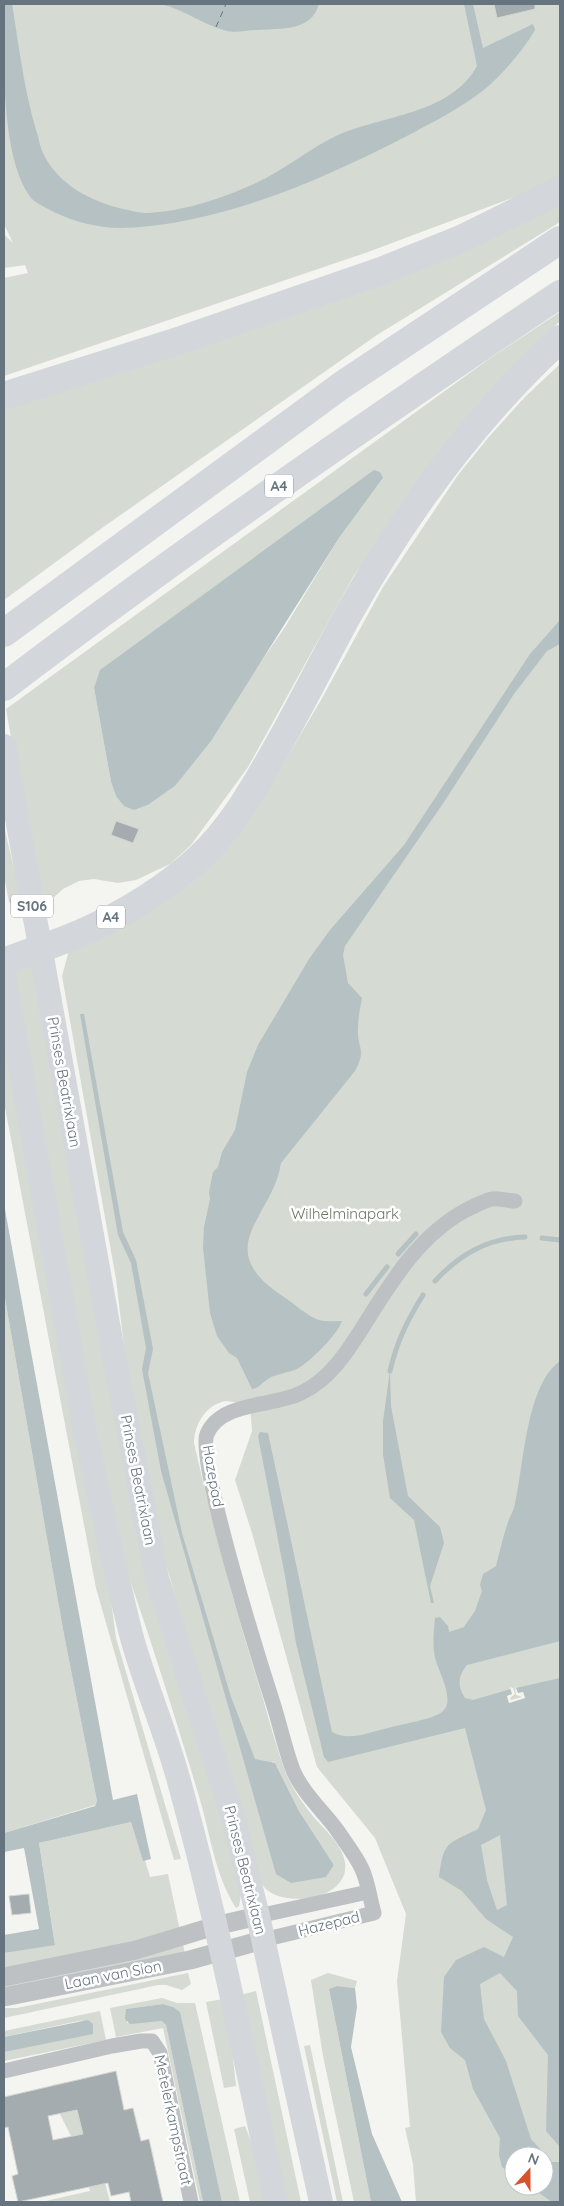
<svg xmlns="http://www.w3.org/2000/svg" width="564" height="2206" viewBox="0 0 564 2206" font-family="Quicksand,sans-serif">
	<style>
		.green { fill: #d5dad2; fill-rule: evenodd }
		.water { fill: #b6c1c4; fill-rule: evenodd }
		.pier { fill: #f4f4f0 }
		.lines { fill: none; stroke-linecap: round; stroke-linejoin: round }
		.stream { stroke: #b6c1c4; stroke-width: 5 }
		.ferry { stroke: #60757d; stroke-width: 1; stroke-dasharray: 6 5; stroke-linecap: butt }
		.building { fill: #a4acb0; stroke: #d5d5d3; fill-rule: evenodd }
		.minor { stroke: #bdc1c4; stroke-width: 15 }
		.tertiary { stroke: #bdc1c4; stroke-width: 19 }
		.primary { stroke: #d3d7db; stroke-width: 24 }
		.motorway { stroke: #d3d7db; stroke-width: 28 }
		.labels { text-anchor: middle; stroke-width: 5; stroke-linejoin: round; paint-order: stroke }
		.shield { fill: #fff; stroke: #939ea5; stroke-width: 1 }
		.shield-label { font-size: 14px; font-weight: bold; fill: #65747f }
		.street-label { font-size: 15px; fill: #65747f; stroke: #fff }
		.park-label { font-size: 15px; fill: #677763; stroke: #fff }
	</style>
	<rect width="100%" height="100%" fill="#f4f4f0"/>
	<g class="green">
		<polygon points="4,4 560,4 560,178 539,188 368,252 4,376 4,278 28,273 25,265 4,268 4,234 13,243 4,224"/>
		<polygon points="560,204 560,222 377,335 102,528 4,600 4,403"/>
		<path d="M560 312V321L503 378 442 448 353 577 248 767 191 845 170 864 136 880 118 883 94 879 79 881 63 889 41 909 6 709 489 359ZM383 478 339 538 285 627 175 786 148 805 134 810 116 796 111 782 94 688Z"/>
		<path d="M560 364V2202H416L413 2164 405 2128 410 2127 397 1981 406 1914 375 1838 317 1767 252 1533 235 1480 252 1431 250 1406C243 1405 233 1401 226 1401 206 1404 194 1425 194 1443 213 1528 236 1612 262 1695 269 1720 276 1746 285 1771 290 1784 299 1798 308 1810 319 1825 339 1840 344 1858 355 1897 291 1909 267 1890 262 1886 260 1879 257 1874L176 1600 154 1519 125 1355 116 1279 62 976 68 954 76 941 189 885 212 862 275 778 321 700 383 587 458 475 488 438 525 397ZM272 1761 275 1763 299 1811 334 1865 326 1877ZM514 2156H544V2186H514Z"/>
		<polygon points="4,826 24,911 19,912 9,902 4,875"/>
		<path d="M33 959 130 1485 217 1795 241 1895 239 1906 236 1908C214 1874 210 1831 198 1793 173 1710 147 1627 118 1546L11 969Z"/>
		<polygon points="4,1038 108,1577 116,1638 181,1859 174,1860 96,1588 4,1102"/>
		<polygon points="4,1293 64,1635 97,1801 95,1805 4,1833"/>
		<polygon points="131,1822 143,1860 145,1860 150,1877 168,1874 180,1931 4,1974 4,1953 55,1944 39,1843"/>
		<polygon points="183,1944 185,1954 4,1993 4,1983"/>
		<polygon points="188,1973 191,1984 182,1990 166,1985 158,1985 4,2018 4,2008 17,2008"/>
		<polygon points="328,1973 357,1981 355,1988 337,1986 329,1989 371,2202 354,2202 323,2056 311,1980"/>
		<polygon points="256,1991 301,2202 286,2202 240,1995"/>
		<polygon points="162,1998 177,2003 195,2003 240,2202 222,2202 173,2007 163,2004 126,2009 127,2023 163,2021 166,2025 203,2202 200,2202 163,2028 116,2037 110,2008"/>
		<polygon points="223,1999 230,2031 236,2086 224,2088 206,2002"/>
		<polygon points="100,2011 106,2040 4,2061 4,2052 83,2020 4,2037 4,2031"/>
		<polygon points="310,2045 343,2202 337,2202 304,2046"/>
		<polygon points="67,2082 86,2139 97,2152 110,2202 41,2202 90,2191 81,2156 58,2110 52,2085"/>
		<polygon points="245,2126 258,2159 267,2202 250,2202 234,2129"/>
	</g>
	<g class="water">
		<path d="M4 4H12C19 46 24 89 36 130 39 138 40 148 44 155 60 186 91 201 123 209 130 210 138 213 145 213 182 212 220 199 254 184 283 171 307 150 336 136 382 115 450 115 477 66L464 4H473L483 48 533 24 535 30C524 49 503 74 485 89 460 109 431 123 403 138 319 181 216 226 121 228 99 228 74 222 54 212 47 208 37 204 31 198 0 157 4 58 4 4Z"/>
		<path d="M160 4H319C311 32 281 28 258 30 248 30 236 33 227 31 203 25 184 9 160 4Z"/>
		<polygon points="374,470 380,472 383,478 339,538 211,741 175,786 148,805 134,810 124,806 116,796 111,782 94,688 100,670"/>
		<path d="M560 620V644L547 651 514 694 444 802 345 946 343 955 348 983 362 998C360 1008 358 1018 358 1029 357 1049 367 1048 355 1071L281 1163C273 1217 210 1247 281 1295 291 1301 308 1317 319 1320 326 1322 335 1321 342 1321 338 1334 310 1362 297 1369 289 1373 274 1374 268 1379 261 1383 260 1388 252 1389L237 1358 229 1353 217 1336 210 1313 203 1247 204 1227 210 1199 209 1192 213 1172 218 1167 222 1152 235 1130 247 1072 258 1045 309 959 330 930 404 845 530 654Z"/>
		<polygon points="80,1014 84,1014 123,1232 136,1260 153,1349 148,1373 182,1533 231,1697 255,1759 275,1763 299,1811 334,1865 326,1877 291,1883 276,1874 161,1471 142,1369 146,1348 131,1263 118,1235"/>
		<polygon points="4,1204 113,1800 137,1794 151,1859 143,1861 131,1822 39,1843 55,1945 4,1953 4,1935 39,1929 24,1848 4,1852 4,1833 95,1806 97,1801 64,1635 4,1293"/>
		<path d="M560 1361V1641L467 1665C458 1675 457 1686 465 1698L473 1700 511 1689 513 1694 507 1696 509 1703 525 1698 523 1692 518 1694 516 1688 560 1678V2147L546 2131 548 2055 518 2016 517 1991 500 1973 480 1984 484 2019 506 2061 531 2139 552 2162H560V2202H552L529 2186H544V2156H514V2176L502 2167 499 2155 500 2138 473 2089 465 2060 450 2048 441 2032 444 1977 456 1960 484 1947 504 1957 513 1937 486 1919 462 1891 439 1877C444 1841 446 1845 478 1829L486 1810 465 1728 328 1762 324 1757 296 1643 285 1576 258 1436 260 1432 268 1433 332 1732C349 1742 369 1732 388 1728 401 1724 433 1720 443 1711 456 1700 437 1669 435 1657 432 1644 434 1630 435 1618L440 1617 448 1626 449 1632 464 1627 475 1611 482 1591 480 1585 483 1574 496 1566C500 1551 503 1536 508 1522 510 1516 514 1510 515 1504 524 1465 526 1385 560 1361ZM500 1835 507 1905 497 1910 487 1880 481 1845Z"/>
		<polygon points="390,1371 391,1406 408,1496 440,1527 444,1543 430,1586 434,1603 431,1603 414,1520 390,1498 383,1454 383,1421"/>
		<polygon points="337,1986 355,1988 357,2007 351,2047 372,2134 402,2202 371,2202 329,1989"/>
		<polygon points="163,2004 173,2007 180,2012 222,2202 203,2202 166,2025 162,2021 130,2024 125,2019 126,2009"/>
		<polygon points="88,2020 93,2024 93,2034 4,2052 4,2037"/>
	</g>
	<polygon class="pier" points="515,1686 518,1693 523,1692 525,1698 509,1703 507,1696 512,1694 510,1687 513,1688 515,1694 510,1698 511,1700 522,1697 516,1695"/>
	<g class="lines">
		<g class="stream">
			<polyline points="542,1238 560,1240"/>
			<polyline points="398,1254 416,1234"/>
			<path d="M435 1281C460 1254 488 1238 525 1237"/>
			<polyline points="366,1294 387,1267"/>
			<path d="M390 1371C397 1341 407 1321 423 1295"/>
		</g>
		<polyline class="ferry" points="216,27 226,4"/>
	</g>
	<g class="building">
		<polygon points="494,4 535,4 535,9 497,18"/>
		<polygon points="116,821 139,829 133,843 111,835"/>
		<polygon points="29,1894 31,1913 12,1915 9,1896"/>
		<path d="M116 2071 124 2110 133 2108 141 2141 149 2139 163 2202H131L129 2192 111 2196 108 2183 18 2202 12 2176 18 2174 8 2127 4 2128V2097ZM77 2110 83 2134 53 2140 48 2116Z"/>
	</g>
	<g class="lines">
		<g class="minor">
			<polyline points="258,1916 368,1892"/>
			<path d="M263 1940 374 1913C370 1899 368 1882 362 1869 356 1856 345 1842 337 1830 323 1811 302 1792 293 1770 285 1749 280 1725 273 1703 261 1666 196 1459 207 1434 221 1401 273 1407 301 1393 331 1379 349 1349 366 1322 393 1279 420 1235 466 1210 475 1206 483 1201 492 1199 499 1198 508 1201 515 1201"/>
			<polyline points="4,2071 112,2046 141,2041 152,2041 160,2053 191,2202"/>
		</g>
		<g class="tertiary">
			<polyline points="4,1977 136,1950 215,1926 258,1916"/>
			<polyline points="4,1997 190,1960 263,1940"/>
		</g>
		<g class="primary">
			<polyline points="4,746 114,1357 157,1578 234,1821 258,1916 321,2202"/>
			<path d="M4 974 86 1437C101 1504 115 1572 132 1638 146 1688 167 1735 180 1785 218 1923 246 2063 276 2202"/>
		</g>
		<g class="motorway">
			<polyline points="4,396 181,340 381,271 461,239 560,190"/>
			<polyline points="4,633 342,385 560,240"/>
			<path d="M4 687C185 549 371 421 560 294"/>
			<path d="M4 962C29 952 56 944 81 933 123 915 167 888 200 857 229 830 249 796 268 763 297 714 321 664 348 615 405 513 474 418 560 339"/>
		</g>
	</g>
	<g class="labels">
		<g class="shield">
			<rect x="265" y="474.5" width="28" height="23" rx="4"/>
			<rect x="11" y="894.5" width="42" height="23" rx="4"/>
			<rect x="97" y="905.5" width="28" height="23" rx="4"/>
		</g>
		<g class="shield-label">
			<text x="279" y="491">A4</text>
			<text x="32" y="911">S106</text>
			<text x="111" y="922">A4</text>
		</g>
		<g class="street-label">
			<text transform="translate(64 1082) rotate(80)" y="5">Prinses Beatrixlaan</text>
			<text transform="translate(213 1476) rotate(80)" y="5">Hazepad</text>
			<text transform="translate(138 1480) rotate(79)" y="5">Prinses Beatrixlaan</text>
			<text transform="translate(245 1870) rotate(76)" y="5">Prinses Beatrixlaan</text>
			<text transform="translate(329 1924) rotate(-14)" y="5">Hazepad</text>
			<text transform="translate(113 1975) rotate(-11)" y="5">Laan van Sion</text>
			<text transform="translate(173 2120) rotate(78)" y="5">Metelerkampstraat</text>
		</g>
		<g class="park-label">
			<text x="345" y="1219">Wilhelminapark</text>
		</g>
	</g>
	<rect width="564" height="2206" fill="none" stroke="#65747f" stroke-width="10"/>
	<g transform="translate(529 2171) rotate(21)"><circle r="24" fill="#ffffff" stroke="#c1c7cc"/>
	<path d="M0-4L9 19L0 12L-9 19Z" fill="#d6532e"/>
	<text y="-8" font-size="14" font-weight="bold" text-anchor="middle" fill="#65747f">N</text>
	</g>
</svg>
